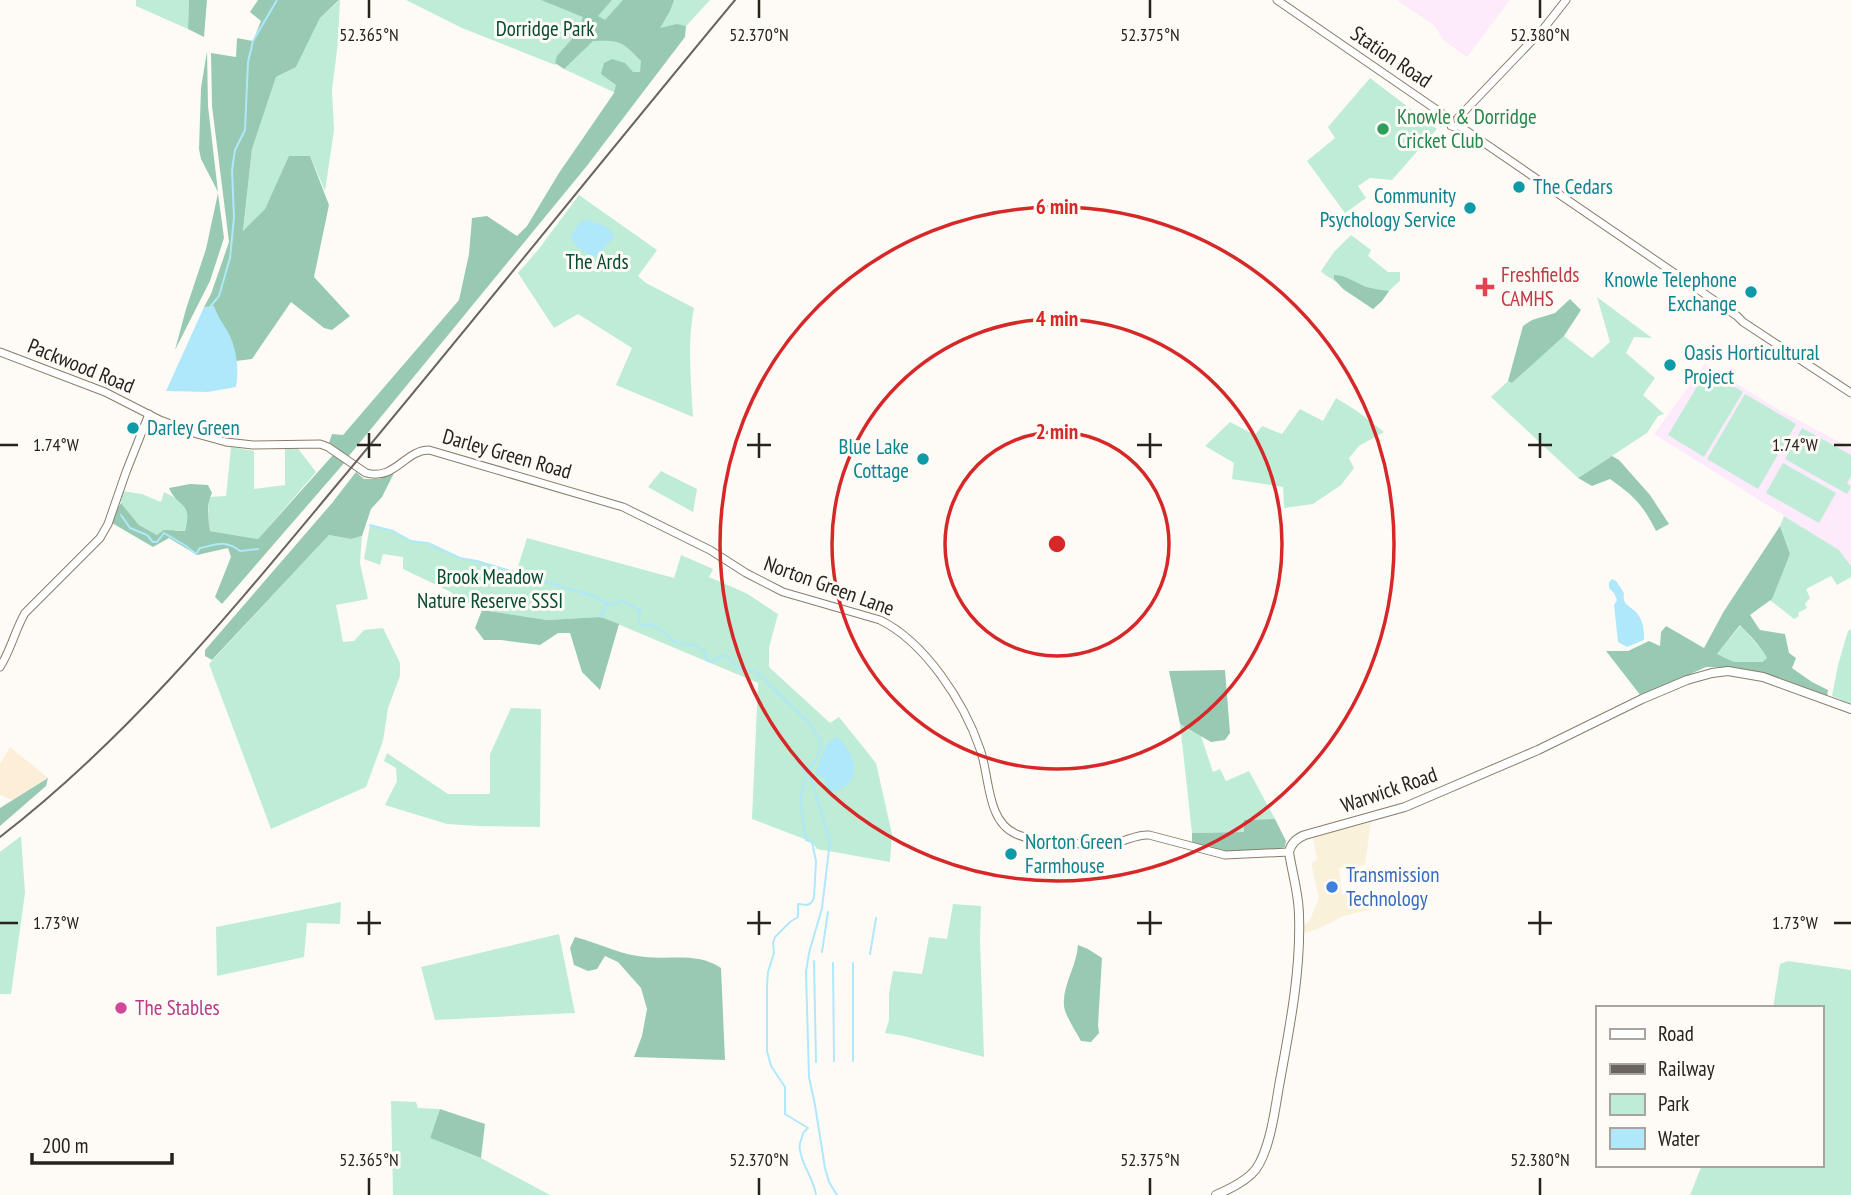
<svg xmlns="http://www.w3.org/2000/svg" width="1851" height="1195" viewBox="0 0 1851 1195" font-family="'PT Sans Narrow',sans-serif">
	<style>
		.commercial { fill: #faf1db }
		.built { fill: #fdefd7 }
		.education { fill: #fdebfc }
		.green { fill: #beecd6 }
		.forest { fill: #98cab3; fill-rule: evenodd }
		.water { fill: #afe8fa }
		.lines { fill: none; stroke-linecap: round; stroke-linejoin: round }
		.stream { stroke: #afe8fa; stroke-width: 2 }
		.secondary-casing { stroke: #897d68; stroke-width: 9 }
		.primary-casing { stroke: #897d68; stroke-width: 10 }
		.secondary { stroke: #fff; stroke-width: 7 }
		.primary { stroke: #fff; stroke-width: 8 }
		.rail { stroke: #69645d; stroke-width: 2 }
		.ticks { fill: none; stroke: #27221a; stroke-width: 2.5 }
		.ring { fill: none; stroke: #d62828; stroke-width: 3.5 }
		.leisure-dot { fill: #2e9e5b; stroke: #fefbf7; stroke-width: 2.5 }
		.culture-dot { fill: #0f9aa8; stroke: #fefbf7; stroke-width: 2.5 }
		.health-dot { fill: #e0444e; stroke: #fefbf7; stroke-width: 2.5 }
		.shop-dot { fill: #3f7fe0; stroke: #fefbf7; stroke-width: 2.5 }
		.hotel-dot { fill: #d1479c; stroke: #fefbf7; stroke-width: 2.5 }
		.labels { text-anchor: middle; stroke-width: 6; stroke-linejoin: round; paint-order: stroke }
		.park-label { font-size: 21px; fill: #084b34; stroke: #fefbf7 }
		.street-label { font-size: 21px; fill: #27221a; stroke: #fefbf7 }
		.leisure-label { font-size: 21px; fill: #27864d; stroke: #fefbf7; text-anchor: start }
		.culture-label { font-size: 21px; fill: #0d838f; stroke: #fefbf7; text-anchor: start }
		.health-label { font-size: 21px; fill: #be3a42; stroke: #fefbf7; text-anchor: start }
		.shop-label { font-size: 21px; fill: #366cbe; stroke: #fefbf7; text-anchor: start }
		.hotel-label { font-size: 21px; fill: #b23c85; stroke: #fefbf7; text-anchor: start }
		.ticks-label { font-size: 18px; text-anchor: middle; fill: #27221a; stroke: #fefbf7; stroke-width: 6; stroke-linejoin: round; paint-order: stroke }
		.centre { fill: #d62828; stroke: #fefbf7; stroke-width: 3.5 }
		.ring-label { font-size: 21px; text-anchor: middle; font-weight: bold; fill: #d62828; stroke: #fefbf7; stroke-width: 6; stroke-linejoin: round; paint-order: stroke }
	</style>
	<rect width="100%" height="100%" fill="#fefbf7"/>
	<polygon class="commercial" points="1371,822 1365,865 1339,868 1342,895 1373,891 1373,909 1344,916 1320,928 1304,933 1303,925 1309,922 1319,898 1311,863 1317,860 1313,838"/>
	<polygon class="built" points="10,747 48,778 12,800 0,795 0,764"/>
	<g class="education">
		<polygon points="1396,0 1510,0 1467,57 1444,41 1434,25"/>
		<polygon points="1705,364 1781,411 1851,448 1851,566 1839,550 1654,434"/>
	</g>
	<g class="green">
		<polygon points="136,0 189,0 188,29 136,6"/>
		<polygon points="340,0 338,42 332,90 334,130 325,191 310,156 290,156 265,209 243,233 252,149 276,77 296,67 320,18"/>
		<polygon points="406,0 710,0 622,96 564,69 604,20 601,18 555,65 462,28"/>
		<polygon points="1370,78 1437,129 1392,180 1370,178 1358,186 1366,198 1345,213 1307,161 1335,138 1328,127"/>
		<path d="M579 195 657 250 638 276 646 283 694 308C687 343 691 381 693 417L616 385 632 348 578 314 554 328 518 273 538 250Z"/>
		<path d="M1351 235 1371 250 1368 256 1388 272H1400V281C1389 289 1383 300 1373 309 1360 300 1348 291 1335 281 1330 277 1325 276 1321 271L1334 252Z"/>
		<polygon points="1597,297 1652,338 1634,337 1626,353 1655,378 1643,395 1664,414 1658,416 1647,433 1578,478 1491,397 1508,381 1512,383 1564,336 1592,358 1610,342"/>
		<polygon points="1707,370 1743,392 1704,457 1668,435"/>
		<polygon points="1745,394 1796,424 1758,489 1707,459"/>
		<polygon points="1336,398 1357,411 1384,432 1359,446 1349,458 1354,468 1341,485 1313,504 1284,508 1283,487 1232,479 1234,463 1205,446 1230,422 1255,435 1262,426 1282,434 1300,409 1323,421"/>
		<polygon points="1802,428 1851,455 1851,476 1847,483 1851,487 1847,494 1785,459"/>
		<polygon points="231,447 254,451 254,489 285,485 285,449 297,447 316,472 258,539 210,531 208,517 209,497 226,496"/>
		<polygon points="1783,463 1836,493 1819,523 1766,493"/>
		<polygon points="661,471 697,489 693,512 648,487"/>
		<path d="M122 491 142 494 161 502 164 492C185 502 191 508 185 531L177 530 157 535 139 525 121 503Z"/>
		<polygon points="1784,516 1839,550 1851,566 1851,577 1837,585 1831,576 1806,589 1810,598 1805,604 1807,608 1798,613 1799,616 1794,619 1770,600 1790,554 1780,526"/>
		<polygon points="370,525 393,531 411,541 428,543 460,558 477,561 516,573 527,538 674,578 681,555 713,569 709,577 746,593 778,614 769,648 769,667 830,723 839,717 876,763 892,834 890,862 817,849 812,842 752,819 758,683 601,617 547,620 482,610 455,597 451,592 403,569 403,557 383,554 380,565 364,559"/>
		<polygon points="329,535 351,539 362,536 360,563 368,599 336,605 343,642 354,641 364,630 383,628 400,663 400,676 388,708 383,741 366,787 271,829 209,664"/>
		<path d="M1741 625C1749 637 1760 645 1767 658L1762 662H1734L1717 654Z"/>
		<polygon points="1851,629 1851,704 1832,696 1838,665 1848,631"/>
		<polygon points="511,708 541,709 540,827 478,826 447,824 385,805 397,781 396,768 384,761 387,753 448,794 490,794 490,754"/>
		<polygon points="1180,724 1201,736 1213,772 1220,769 1226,781 1249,771 1275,819 1244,820 1245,832 1192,833"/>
		<polygon points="21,836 25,893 11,994 0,994 0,852"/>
		<polygon points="341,902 340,924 307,923 304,957 217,976 216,927"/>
		<polygon points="953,904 981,906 980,939 984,1057 904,1036 885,1033 889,1020 889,994 893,971 922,974 929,937 947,939"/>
		<polygon points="559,934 575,1013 435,1020 421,967"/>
		<polygon points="1788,961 1851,970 1851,1195 1690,1195 1702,1165 1821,1165 1821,1008 1773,1008 1780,964"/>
		<polygon points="391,1101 416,1102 418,1108 440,1109 430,1138 481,1158 550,1195 393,1195"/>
	</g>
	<g class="forest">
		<polygon points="189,0 207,0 204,37 188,29"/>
		<polygon points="258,0 339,0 320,18 296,67 276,77 252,149 243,231 265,209 289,156 310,156 329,205 314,277 350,316 332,330 324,328 291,302 252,359 236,361 230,337 217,316 214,307 204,307 211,294 229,242 212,106 211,53 236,57 237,38 253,41 261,21 250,12"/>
		<path d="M541 0H612L598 16 605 20 623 0H674L670 11 660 28 677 24 686 26 685 37 586 167 348 457 329 443 332 434 343 435 459 300 469 254 472 218 487 216 517 236 527 226 559 173 614 93 616 85 601 74 604 63 612 59 625 63 633 72H640L641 61C622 41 620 40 593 41L564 69 555 63 557 56 578 32 583 17Z"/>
		<polygon points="207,51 208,106 218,192 201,159 199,149 201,88"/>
		<polygon points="218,193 224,238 210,281 175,350 186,309 206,249"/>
		<path d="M1334 275C1346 275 1354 282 1366 287 1374 289 1381 290 1389 291L1382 301 1373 309 1343 289 1334 279Z"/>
		<polygon points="1570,299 1581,310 1564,336 1512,383 1508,381 1523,326 1532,320 1555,313"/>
		<path d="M333 455 345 462 222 604 215 597 231 557 228 548 197 555 169 538 153 547 112 523 118 508 121 503 139 525 157 535 164 530 185 531C193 500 178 509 169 488L190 484 208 485 212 493C206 504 208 518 210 531L258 539Z"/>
		<path d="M1612 456 1619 460 1650 495 1669 524 1656 531C1643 505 1634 496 1610 479L1592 486 1578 478Z"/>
		<polygon points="395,471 382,497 371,509 362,536 351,539 329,535 212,660 205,656 205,650 332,503 356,472 364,479 380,479"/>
		<path d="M1780 526 1790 554 1772 599 1750 615 1760 630 1785 634 1789 653 1796 658 1792 668 1812 682 1828 690 1827 697C1788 684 1747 666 1706 667L1641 696 1606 651H1628L1649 641 1660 646 1661 632 1666 626 1704 648 1724 611ZM1740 625C1750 636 1760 645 1767 658L1762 662H1734L1717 654Z"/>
		<polygon points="482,610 547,620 601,617 619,624 600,690 582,672 570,633 558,633 540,645 501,640 484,640 475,628"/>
		<polygon points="1225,670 1230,733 1225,740 1211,742 1180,724 1169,671"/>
		<polygon points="48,778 46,786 0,826 0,808"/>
		<polygon points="1275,819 1286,841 1285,847 1274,850 1225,852 1192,844 1192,833 1244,832 1244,820"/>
		<path d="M575 937C599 943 621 955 645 957 672 960 697 952 721 968L725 1060 634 1057 642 1036 647 1009 641 988 618 962 605 956 597 969 588 971 574 965 570 948Z"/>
		<path d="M1078 945 1088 949 1102 958 1098 1025 1099 1033 1091 1042 1081 1041C1076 1032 1069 1021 1065 1011 1059 990 1077 967 1078 945Z"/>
		<polygon points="440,1109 485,1124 481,1158 430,1138"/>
	</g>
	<g class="water">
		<path d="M588 220C599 225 609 224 614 237L597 255 592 257 577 247 571 236 580 222Z"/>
		<path d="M214 306C218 318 225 326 230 336 237 352 239 370 236 387L208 392 166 391 204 307Z"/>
		<path d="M1612 579 1616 581 1624 593C1622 605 1629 605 1636 612 1644 621 1644 631 1644 640L1627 647 1618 642 1614 605 1617 600 1614 593 1609 588V582Z"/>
		<path d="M836 737C849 745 860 768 850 782 845 788 837 790 830 792L827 789 825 779 818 776 816 771 827 744Z"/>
	</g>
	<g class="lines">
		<g class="stream">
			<polyline points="210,307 219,296 230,258 234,217 232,170 235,150 245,130 248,62 253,41 277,0"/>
			<path d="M121 515 130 528 147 535 153 542H157L164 533 186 546 196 554 200 548C216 545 226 539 240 551L258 549"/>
			<polyline points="370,525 393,531 411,541 428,543 460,558 477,561 594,596 607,603 601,617"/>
			<path d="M607 603 612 605 623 601 640 610 639 625 648 624 658 628 673 641 681 644 696 645 705 652 706 660 711 662 724 655 728 656C737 668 739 672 755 671L807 721 818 736 821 745 818 756 806 775 800 800 806 840 812 842 816 861 814 898 811 903 807 905 798 904V917L790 922 775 937 773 943 774 953 768 972 767 985V1051L771 1066 785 1087V1114L808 1128 803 1133C802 1140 798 1144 800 1150 802 1166 814 1179 816 1195"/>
			<polyline points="797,759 805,773"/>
			<polyline points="809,772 830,841 822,908 809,953 806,972 809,1077 815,1105 825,1168 829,1182 837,1195"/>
			<polyline points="822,952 828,912"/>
			<polyline points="870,954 876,918"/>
			<polyline points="814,961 816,1062"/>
			<polyline points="833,963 834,1061"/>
			<polyline points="853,963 853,1061"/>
		</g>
		<defs>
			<g id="secondary">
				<polyline points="1277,0 1450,119 1451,126 1455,127 1458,125 1737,316 1743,322 1851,393"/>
				<polyline points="1458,118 1544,28 1566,0"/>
				<path d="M0 352 105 392 160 420 197 434 226 442 253 445 320 444 328 447 366 473C395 481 405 450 429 450L623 507 710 550 746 573 783 592 880 620C925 642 964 702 980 749 990 776 986 821 1016 834 1038 844 1088 845 1112 843 1125 842 1136 834 1149 835L1225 855 1289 852"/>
				<path d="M0 667C11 650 15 630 25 613L100 538 108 524 126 472 149 414"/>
			</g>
			<path id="primary" d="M1216 1195C1230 1189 1247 1181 1256 1169 1270 1149 1275 1110 1279 1086 1289 1031 1301 972 1299 916 1299 894 1292 873 1289 852 1291 843 1297 838 1305 835L1405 807 1538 750 1642 699 1687 680 1712 673 1728 671 1763 677 1851 709"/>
		</defs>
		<use href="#secondary" class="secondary-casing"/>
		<use href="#primary" class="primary-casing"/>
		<use href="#secondary" class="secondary"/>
		<use href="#primary" class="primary"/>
		<path class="rail" d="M0 837C132 735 234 608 340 481 473 322 602 160 735 0"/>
	</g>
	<path class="ticks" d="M369 0V18M759 0V18M1150 0V18M1540 0V18M369 433V458M759 433V458M1150 433V458M1540 433V458M0 445H18M357 445H381M747 445H771M1137 445H1162M1528 445H1552M1834 445H1851M369 911V935M759 911V935M1150 911V935M1540 911V935M0 923H18M357 923H381M747 923H771M1137 923H1162M1528 923H1552M1834 923H1851M369 1178V1195M759 1178V1195M1150 1178V1195M1540 1178V1195"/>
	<g class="ring">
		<circle cx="1057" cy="544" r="112"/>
		<circle cx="1057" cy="544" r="225"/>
		<circle cx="1057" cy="544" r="337"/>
	</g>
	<circle class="leisure-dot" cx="1383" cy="129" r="7"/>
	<g class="culture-dot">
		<circle cx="1519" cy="187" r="7"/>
		<circle cx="1470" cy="208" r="7"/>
		<circle cx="1751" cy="292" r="7"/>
		<circle cx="1670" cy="365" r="7"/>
		<circle cx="133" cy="428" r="7"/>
		<circle cx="923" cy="459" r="7"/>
		<circle cx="1011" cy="854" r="7"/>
	</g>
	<path class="health-dot" d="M1481.5 276.5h7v7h7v7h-7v7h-7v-7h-7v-7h7z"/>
	<circle class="shop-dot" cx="1332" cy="887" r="7"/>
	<circle class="hotel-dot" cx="121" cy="1008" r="7"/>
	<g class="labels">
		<g class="park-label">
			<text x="545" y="36">Dorridge Park</text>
			<text x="597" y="269">The Ards</text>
			<text x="490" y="584">Brook Meadow<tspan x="490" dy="24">Nature Reserve SSSI</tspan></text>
		</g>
		<g class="street-label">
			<text transform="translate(1391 57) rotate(34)" y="7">Station Road</text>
			<text transform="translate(81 366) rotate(22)" y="7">Packwood Road</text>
			<text transform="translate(507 454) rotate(16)" y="7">Darley Green Road</text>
			<text transform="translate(829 586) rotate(20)" y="7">Norton Green Lane</text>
			<text transform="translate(1389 790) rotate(-19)" y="7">Warwick Road</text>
		</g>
		<g class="leisure-label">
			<text x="1397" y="124">Knowle &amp; Dorridge<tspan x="1397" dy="24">Cricket Club</tspan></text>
		</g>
		<g class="culture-label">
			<text x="1533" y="194">The Cedars</text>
			<text x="1456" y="203" text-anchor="end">Community<tspan x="1456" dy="24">Psychology Service</tspan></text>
			<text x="1737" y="287" text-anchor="end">Knowle Telephone<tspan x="1737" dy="24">Exchange</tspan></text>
			<text x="1684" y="360">Oasis Horticultural<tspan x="1684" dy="24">Project</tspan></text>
			<text x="147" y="435">Darley Green</text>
			<text x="909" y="454" text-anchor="end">Blue Lake<tspan x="909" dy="24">Cottage</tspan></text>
			<text x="1025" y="849">Norton Green<tspan x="1025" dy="24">Farmhouse</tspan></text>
		</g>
		<g class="health-label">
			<text x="1501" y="282">Freshfields<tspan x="1501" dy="24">CAMHS</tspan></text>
		</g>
		<g class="shop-label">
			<text x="1346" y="882">Transmission<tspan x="1346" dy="24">Technology</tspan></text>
		</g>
		<g class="hotel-label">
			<text x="135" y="1015">The Stables</text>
		</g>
	</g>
	<g class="ticks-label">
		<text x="369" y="41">52.365°N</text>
		<text x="759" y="41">52.370°N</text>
		<text x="1150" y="41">52.375°N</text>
		<text x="1540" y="41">52.380°N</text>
		<text x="1795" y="451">1.74°W</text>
		<text x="56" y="451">1.74°W</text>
		<text x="1795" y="929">1.73°W</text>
		<text x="56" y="929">1.73°W</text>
		<text x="369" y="1166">52.365°N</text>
		<text x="759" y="1166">52.370°N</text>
		<text x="1150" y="1166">52.375°N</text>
		<text x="1540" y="1166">52.380°N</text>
	</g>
	<circle cx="1057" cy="544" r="10" class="centre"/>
	<g class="ring-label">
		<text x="1057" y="214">6 min</text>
		<text x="1057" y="326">4 min</text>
		<text x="1057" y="439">2 min</text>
	</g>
	<rect x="1596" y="1006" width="228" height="161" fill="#fefbf7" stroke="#a8a49f" stroke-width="2"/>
	<rect x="1610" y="1029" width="35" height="10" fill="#ffffff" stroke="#a8a49f" stroke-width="2"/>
	<text x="1658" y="1041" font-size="21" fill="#27221a">Road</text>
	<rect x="1610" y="1064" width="35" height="10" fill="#69645d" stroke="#a8a49f" stroke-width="2"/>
	<text x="1658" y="1076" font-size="21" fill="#27221a">Railway</text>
	<rect x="1610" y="1094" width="35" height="21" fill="#beecd6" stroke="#a8a49f" stroke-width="2"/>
	<text x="1658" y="1111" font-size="21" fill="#27221a">Park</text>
	<rect x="1610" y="1128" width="35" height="21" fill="#afe8fa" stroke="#a8a49f" stroke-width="2"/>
	<text x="1658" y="1146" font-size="21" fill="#27221a">Water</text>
	<path d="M32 1153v10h140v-10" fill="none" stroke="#27221a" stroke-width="3.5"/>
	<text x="42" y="1153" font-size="21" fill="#27221a" stroke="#fefbf7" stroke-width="5" paint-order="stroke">200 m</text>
</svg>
